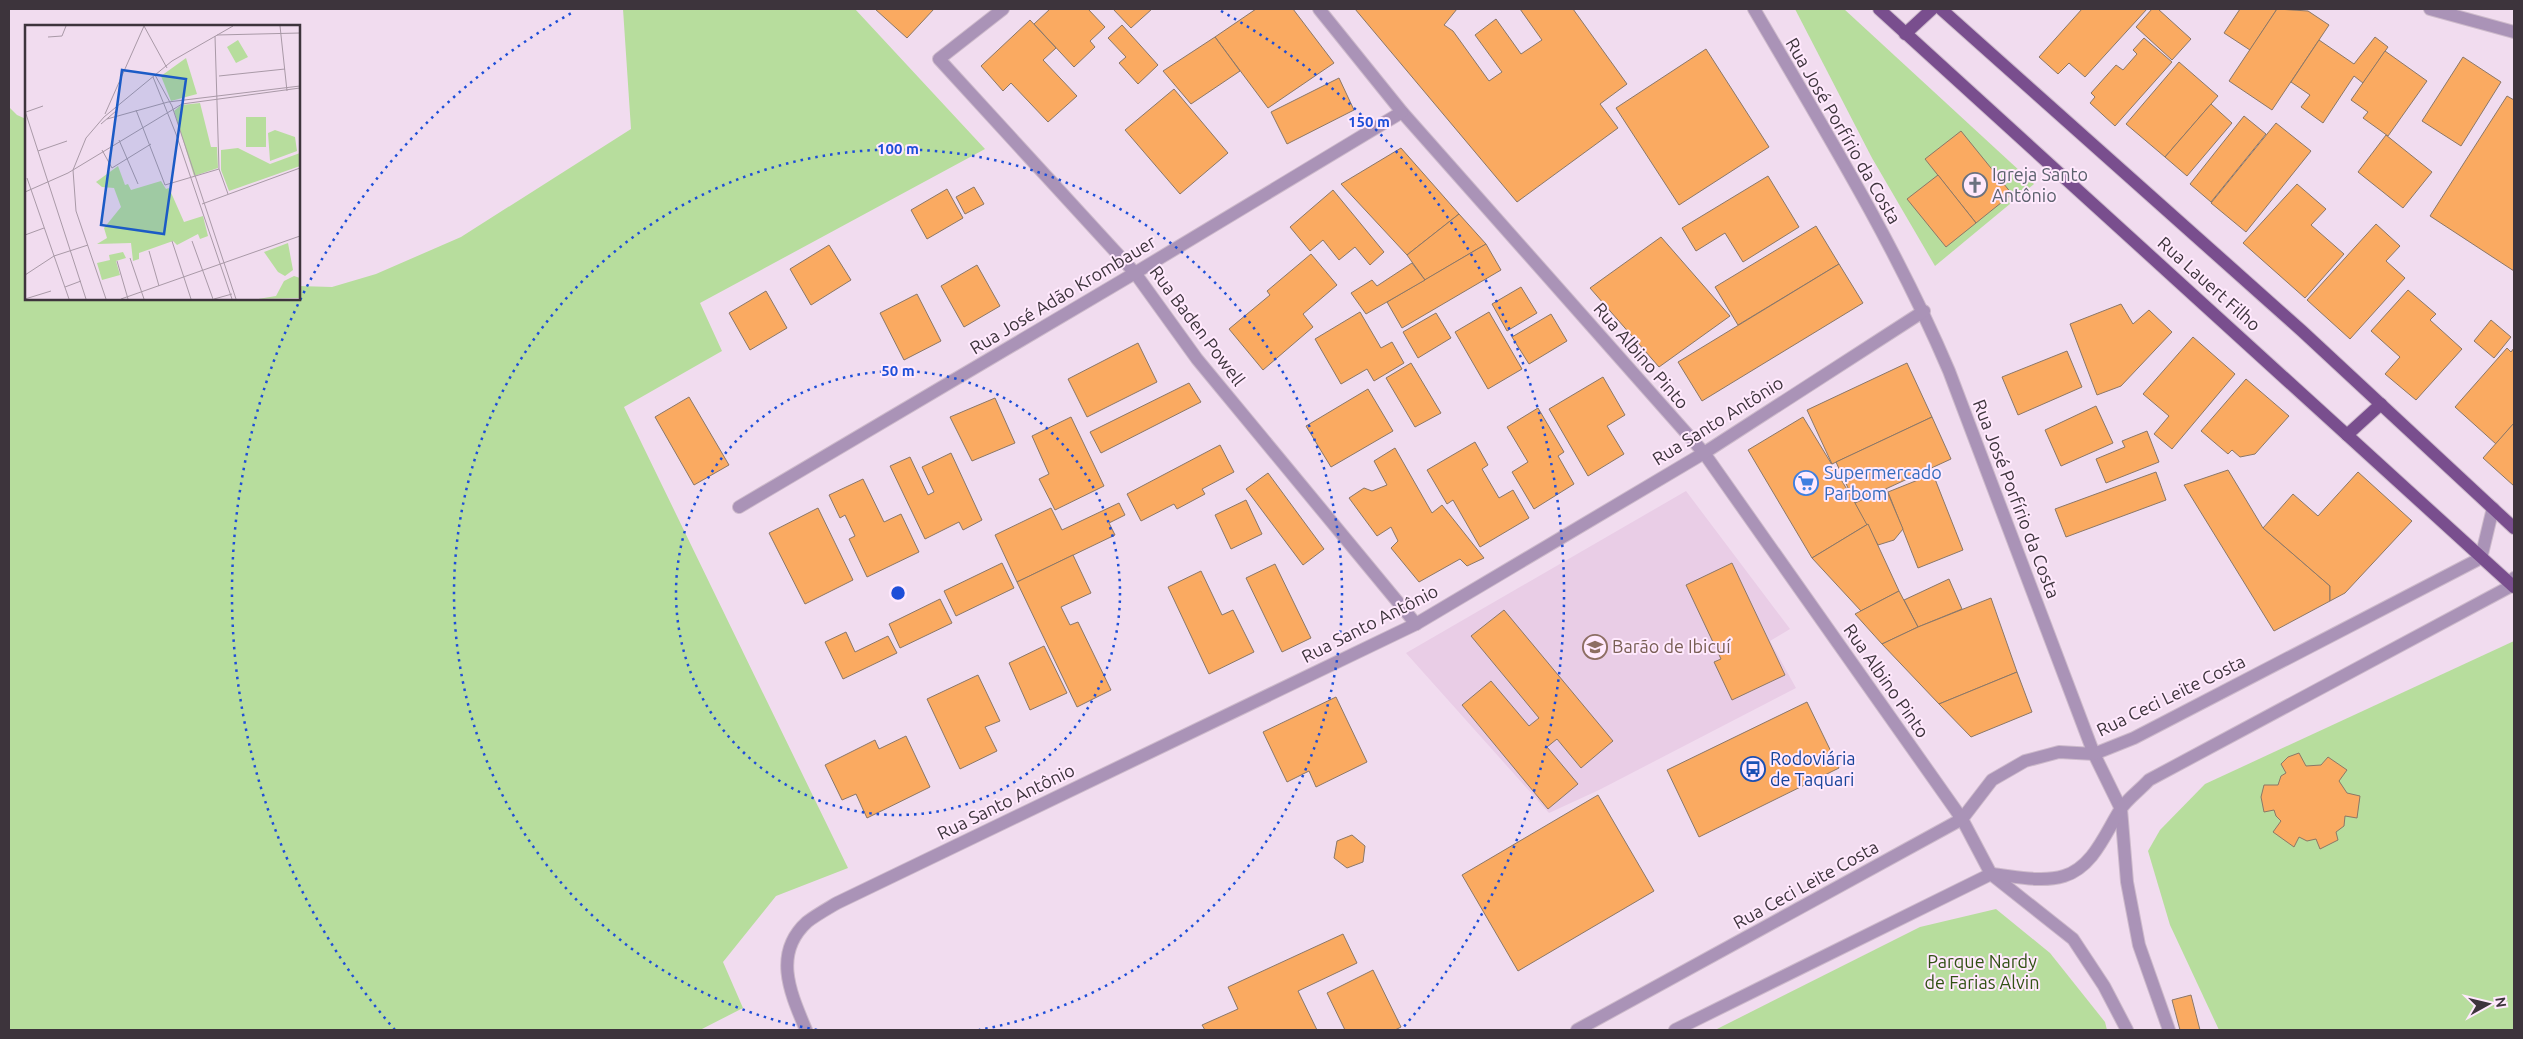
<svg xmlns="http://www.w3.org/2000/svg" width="2523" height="1039" viewBox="0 0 2523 1039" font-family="Ubuntu,sans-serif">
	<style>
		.built { fill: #e9cde6 }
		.green { fill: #b7dd9d }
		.building { fill: #faaa61; stroke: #8b7767 }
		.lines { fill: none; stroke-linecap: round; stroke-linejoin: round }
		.minor-casing { stroke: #cdbacb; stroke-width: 14 }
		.major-casing { stroke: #cdbacb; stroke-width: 14 }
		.minor { stroke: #aa93b7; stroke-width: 12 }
		.major { stroke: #794e8e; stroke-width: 12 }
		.ring { fill: none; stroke: #1d4ed8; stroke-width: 2.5; stroke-dasharray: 2.5 5 }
		.labels { text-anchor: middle; stroke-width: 4; stroke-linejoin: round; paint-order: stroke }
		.street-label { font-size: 18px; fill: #3d343c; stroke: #ffe9fd }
		.worship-label { font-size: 18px; fill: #5b616d; stroke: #ffe9fd; text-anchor: start }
		.shop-label { font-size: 18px; fill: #366cbe; stroke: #ffe9fd; text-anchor: start }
		.education-label { font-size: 18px; fill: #785e54; stroke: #ffe9fd; text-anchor: start }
		.transit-label { font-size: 18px; fill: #164399; stroke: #ffe9fd; text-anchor: start }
		.park-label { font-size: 18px; fill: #315114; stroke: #ffe9fd }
		.inset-road { fill: none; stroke: #a999a7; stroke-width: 1 }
		.view { fill: #1b5bc6; fill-opacity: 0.15; stroke: #1b5bc6; stroke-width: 2.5 }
		.inset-edge { fill: none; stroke: #3d343c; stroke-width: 2.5 }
		.centre { fill: #1d4ed8; stroke: #ffe9fd; stroke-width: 2.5 }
		.ring-label { font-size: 15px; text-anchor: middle; font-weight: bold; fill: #1d4ed8; stroke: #ffe9fd; stroke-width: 4; stroke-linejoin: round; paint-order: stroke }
	</style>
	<rect width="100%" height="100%" fill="#f1dcef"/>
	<polygon class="built" points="1686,491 1790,629 1770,641 1796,688 1599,790 1549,813 1406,653"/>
	<g class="green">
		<polygon points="623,9 855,9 985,149 700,303 722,351 624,407 848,868 776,896 723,962 743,1008 700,1030 9,1030 9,107 17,115 26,119 26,299 299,299 299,286 332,287 376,274 461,237 631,129"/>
		<polygon points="1795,9 1844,9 2034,184 1935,266 1872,158"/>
		<polygon points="2514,641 2514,1030 2219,1030 2170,925 2148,851 2160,830 2205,784"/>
		<polygon points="1996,909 2050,953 2105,1022 2107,1030 1715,1030 1920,927"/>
	</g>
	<g class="building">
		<polygon points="875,9 934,9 907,38"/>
		<polygon points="1050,9 1088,9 1105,27 1090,41 1095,47 1074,67 1034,24"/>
		<polygon points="1113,9 1152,9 1131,28"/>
		<polygon points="1256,9 1293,9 1334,63 1268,108 1215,37"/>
		<polygon points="1355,9 1457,9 1444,25 1453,31 1489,81 1502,72 1475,35 1496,19 1521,54 1542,40 1520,9 1573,9 1627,84 1600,104 1618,128 1517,202"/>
		<polygon points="2082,9 2147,9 2085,77 2069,63 2058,74 2039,57"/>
		<polygon points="2152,9 2158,9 2191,39 2172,60 2136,27"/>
		<polygon points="2240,9 2277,9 2250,50 2224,33"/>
		<polygon points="2277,9 2308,11 2329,25 2272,110 2229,81"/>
		<polygon points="1030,20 1056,48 1043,60 1077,96 1048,122 1011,83 1003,91 981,66"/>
		<polygon points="1122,25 1158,65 1138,84 1119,63 1126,57 1108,38"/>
		<polygon points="1215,37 1240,71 1191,104 1163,71"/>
		<polygon points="2375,37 2388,47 2363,83 2354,76 2323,123 2301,107 2310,95 2291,82 2319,40 2354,64"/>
		<polygon points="2144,38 2172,62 2115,126 2090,103 2095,97 2091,93 2116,65 2123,70 2137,54 2133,50"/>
		<polygon points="1706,49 1769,147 1679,205 1616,108"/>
		<polygon points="2385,51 2427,81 2388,136 2363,118 2368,112 2351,100"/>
		<polygon points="2463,57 2501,82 2461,146 2422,121"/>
		<polygon points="2179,62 2218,96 2165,157 2126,124"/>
		<polygon points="1339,78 1354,110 1287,144 1271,112"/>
		<polygon points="1174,89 1228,153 1180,194 1125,130"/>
		<polygon points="2507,96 2514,100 2514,271 2430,216"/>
		<polygon points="2211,104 2232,123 2187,176 2165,157"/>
		<polygon points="2244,116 2266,134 2211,202 2190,184"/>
		<polygon points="2276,123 2311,151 2246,232 2211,203"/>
		<polygon points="1961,131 2012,194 1976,223 1925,159"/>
		<polygon points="2386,135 2432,172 2403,208 2358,172"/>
		<polygon points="1401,148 1459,214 1407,255 1341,184"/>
		<polygon points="1938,175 1976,223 1946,247 1907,199"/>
		<polygon points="1768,176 1799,227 1743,262 1725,233 1696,251 1682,228"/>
		<polygon points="2297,184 2326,209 2311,225 2344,254 2305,298 2243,243"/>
		<polygon points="974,187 984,204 965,214 956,197"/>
		<polygon points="947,189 963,218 927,239 911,210"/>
		<polygon points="1333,190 1384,252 1370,265 1355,247 1339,260 1323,240 1310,251 1290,227"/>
		<polygon points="1459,214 1486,244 1425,280 1407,255"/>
		<polygon points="2376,224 2400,246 2386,261 2405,278 2350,339 2307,300"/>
		<polygon points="1816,226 1839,264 1738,325 1715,287"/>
		<polygon points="1661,237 1730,316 1659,367 1590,288"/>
		<polygon points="1486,244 1501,270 1402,328 1387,302"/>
		<polygon points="829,245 851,280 811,305 790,269"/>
		<polygon points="1311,254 1337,285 1303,314 1313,327 1263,370 1229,329 1270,295 1267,291"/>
		<polygon points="1412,263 1425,280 1366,314 1351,293 1372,280 1377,286"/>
		<polygon points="1839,264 1863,303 1702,401 1678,362"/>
		<polygon points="977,265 1000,306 964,327 941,286"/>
		<polygon points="1521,287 1537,313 1507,331 1492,304"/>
		<polygon points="2408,290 2436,314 2430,320 2462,349 2416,400 2385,374 2400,357 2371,331"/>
		<polygon points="766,291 787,328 750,350 729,313"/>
		<polygon points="917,294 941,341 904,360 880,313"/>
		<polygon points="2121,304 2133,324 2149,310 2172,332 2121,386 2097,395 2070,324"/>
		<polygon points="1360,312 1381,348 1392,342 1404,363 1374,381 1367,369 1341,384 1315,339"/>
		<polygon points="1489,312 1522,369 1488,389 1455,332"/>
		<polygon points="1436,313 1451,338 1418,358 1403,332"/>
		<polygon points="1551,314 1567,341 1529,364 1512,337"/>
		<polygon points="2491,320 2511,337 2494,358 2474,341"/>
		<polygon points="2193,337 2235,374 2172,449 2154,434 2169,416 2143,394"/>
		<polygon points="1138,343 1157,382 1087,417 1068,379"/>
		<polygon points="2507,348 2511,352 2514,348 2514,423 2496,444 2455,407"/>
		<polygon points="2067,351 2082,387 2018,415 2002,377"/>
		<polygon points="1411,363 1441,413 1415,427 1386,378"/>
		<polygon points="1907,363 1932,417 1832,464 1807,410"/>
		<polygon points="1603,377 1625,415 1607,426 1624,454 1588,476 1549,409"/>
		<polygon points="2246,379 2289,416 2255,454 2240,457 2232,450 2228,454 2201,431"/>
		<polygon points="1189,383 1201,402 1101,453 1090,432"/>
		<polygon points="1368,389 1393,431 1331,467 1306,426"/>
		<polygon points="689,397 729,465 694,485 655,417"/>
		<polygon points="995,398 1015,443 972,461 950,417"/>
		<polygon points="2096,406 2113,443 2061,466 2045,430"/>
		<polygon points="1538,408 1564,452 1558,456 1574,484 1534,509 1512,472 1528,462 1507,427"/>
		<polygon points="1071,417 1104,486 1055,510 1039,479 1049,474 1032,436"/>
		<polygon points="1803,417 1868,524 1812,558 1748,450"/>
		<polygon points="1932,417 1951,459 1855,503 1836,462"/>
		<polygon points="2514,423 2514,486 2483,458"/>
		<polygon points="2147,431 2159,462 2106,483 2096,459 2125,447 2122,441"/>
		<polygon points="1475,442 1488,465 1482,469 1499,498 1513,490 1529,518 1480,547 1453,500 1447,504 1427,470"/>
		<polygon points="1220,445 1234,472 1202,489 1205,494 1177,509 1174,504 1141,521 1127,494"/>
		<polygon points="1395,448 1432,513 1442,505 1484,558 1467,566 1460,559 1419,582 1391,548 1398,541 1391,527 1377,536 1349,498 1364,488 1372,491 1387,485 1374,461"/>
		<polygon points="951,453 982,520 963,530 959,522 925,539 890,466 910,457 928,495 934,492 922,467"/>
		<polygon points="2228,470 2263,528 2330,586 2330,601 2274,631 2184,485"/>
		<polygon points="2156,472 2166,500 2066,537 2055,509"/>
		<polygon points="2358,472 2412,521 2345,593 2330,601 2330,586 2263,528 2293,494 2318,516"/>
		<polygon points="1268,473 1324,549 1303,565 1246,489"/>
		<polygon points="1933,474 1963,550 1918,568 1888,492"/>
		<polygon points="863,479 884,522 901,514 919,552 867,577 849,539 855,536 845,515 840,518 829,495"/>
		<polygon points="1886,489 1903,529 1894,540 1878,545 1855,503"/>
		<polygon points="1246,500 1262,534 1231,549 1215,515"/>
		<polygon points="1119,503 1125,515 1109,523 1115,535 1017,582 995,535 1051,508 1062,530"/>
		<polygon points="818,508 853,580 805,604 769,533"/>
		<polygon points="1868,524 1899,591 1861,611 1812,558"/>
		<polygon points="1073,555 1091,593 1061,607 1070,625 1078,622 1111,690 1077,707 1017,582"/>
		<polygon points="1002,563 1014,588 956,616 944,591"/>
		<polygon points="1732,563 1785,675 1732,700 1714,662 1721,659 1686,585"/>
		<polygon points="1275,564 1311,638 1282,652 1246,578"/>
		<polygon points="1201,571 1222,615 1233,610 1254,652 1209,674 1168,587"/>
		<polygon points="1949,579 1962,609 1918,627 1904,600"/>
		<polygon points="1899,591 1918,627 1882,644 1855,614"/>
		<polygon points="1991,598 2017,672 1939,704 1882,644 1918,627"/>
		<polygon points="940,599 952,623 900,648 889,624"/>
		<polygon points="1504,610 1613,741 1581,768 1557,739 1547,747 1578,784 1548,809 1462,705 1491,681 1529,726 1539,718 1471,636"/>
		<polygon points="846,632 855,652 888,636 897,653 843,679 825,642"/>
		<polygon points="1044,646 1067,693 1030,710 1009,663"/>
		<polygon points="2017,672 2032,712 1971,737 1939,704"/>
		<polygon points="978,675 1000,721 985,727 997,751 960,769 927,699"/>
		<polygon points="1336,697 1367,762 1316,787 1309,771 1287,782 1263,732"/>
		<polygon points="1807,702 1839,768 1699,837 1667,770"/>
		<polygon points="906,736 930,787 867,818 856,794 842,800 825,765 875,740 879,749"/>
		<polygon points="2299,753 2306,766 2321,765 2328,757 2347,770 2339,781 2347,793 2360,796 2357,818 2345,816 2344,826 2336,832 2338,840 2320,849 2316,839 2307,841 2299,837 2294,847 2273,832 2281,821 2276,816 2274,810 2264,812 2261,797 2264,785 2278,785 2281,776 2286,773 2281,764 2288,757"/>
		<polygon points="1598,795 1654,891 1518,971 1462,875"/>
		<polygon points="1352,835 1365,846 1363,862 1347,868 1334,858 1337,841"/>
		<polygon points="1343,934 1357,963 1298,991 1317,1030 1205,1030 1202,1025 1238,1009 1228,987"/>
		<polygon points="1373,970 1401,1027 1395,1030 1345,1030 1327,993"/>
		<polygon points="2191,995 2200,1030 2180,1030 2172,1000"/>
	</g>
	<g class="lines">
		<defs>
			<g id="minor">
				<polyline points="1003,9 939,59 1135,273 1197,359 1416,624"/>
				<polyline points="1319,9 1402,112 1704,453 1962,819 1991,874 2073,939 2104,986 2127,1030"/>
				<path d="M1754 9C1823 127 1895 244 1949 371L2094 754 2121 809 2127 882 2139 945 2169 1030"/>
				<polyline points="2430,9 2514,32"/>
				<polyline points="739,507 1135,273 1402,112"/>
				<path d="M806 1030C791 994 772 954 807 922 816 915 827 909 837 903L1416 624 1704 453 1924 311"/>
				<polyline points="1577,1030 1962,819 1992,780 2025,761 2059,752 2094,754 2134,738 2481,558 2493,508"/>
				<path d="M1675 1030 1991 874C2014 876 2041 883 2064 876 2093 867 2105 834 2120 810 2127 799 2140 790 2149 780L2513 585 2514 578"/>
			</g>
			<g id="major">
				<polyline points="1879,9 2514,587"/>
				<polyline points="1941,9 2302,331 2514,528"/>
				<polyline points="1905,34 1932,9"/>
				<polyline points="2347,435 2381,404"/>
			</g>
		</defs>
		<use href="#minor" class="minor-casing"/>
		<use href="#major" class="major-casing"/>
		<use href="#minor" class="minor"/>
		<use href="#major" class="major"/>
	</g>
	<g class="ring">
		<circle cx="898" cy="593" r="222"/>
		<path d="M817 1030A444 444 0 1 1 979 1030"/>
		<path d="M395 1030A666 666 0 0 1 575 11M1221 11A666 666 0 0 1 1401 1030"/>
	</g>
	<defs>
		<symbol id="church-ring" viewBox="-11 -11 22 22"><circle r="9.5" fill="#ffe9fd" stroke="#6b7280" stroke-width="1.5"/><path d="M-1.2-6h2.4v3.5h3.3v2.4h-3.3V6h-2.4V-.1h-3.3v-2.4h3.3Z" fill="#6b7280"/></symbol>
		<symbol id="supermarket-ring" viewBox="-11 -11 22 22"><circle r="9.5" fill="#ffe9fd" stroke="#3f7fe0" stroke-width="1.5"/><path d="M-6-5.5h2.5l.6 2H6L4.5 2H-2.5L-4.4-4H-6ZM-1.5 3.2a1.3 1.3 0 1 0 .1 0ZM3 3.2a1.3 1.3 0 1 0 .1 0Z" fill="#3f7fe0"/></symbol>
		<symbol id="school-ring" viewBox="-11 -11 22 22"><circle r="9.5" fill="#ffe9fd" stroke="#8d6e63" stroke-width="1.5"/><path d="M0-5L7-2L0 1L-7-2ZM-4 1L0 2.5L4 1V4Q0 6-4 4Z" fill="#8d6e63"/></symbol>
		<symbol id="bus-ring" viewBox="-11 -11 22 22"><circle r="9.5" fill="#ffe9fd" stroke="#1a4fb4" stroke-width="1.5"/><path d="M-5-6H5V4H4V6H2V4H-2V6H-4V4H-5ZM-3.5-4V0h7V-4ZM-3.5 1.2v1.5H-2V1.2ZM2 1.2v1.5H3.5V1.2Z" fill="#1a4fb4"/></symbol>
	</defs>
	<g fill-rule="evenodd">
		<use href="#church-ring" x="1961" y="171" width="28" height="28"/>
		<use href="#supermarket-ring" x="1792" y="469" width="28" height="28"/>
		<use href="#school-ring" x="1581" y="633" width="28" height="28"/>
		<use href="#bus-ring" x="1739" y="755" width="28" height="28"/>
	</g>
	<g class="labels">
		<g class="street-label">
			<text transform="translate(1843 131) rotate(60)" y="6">Rua José Porfírio da Costa</text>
			<text transform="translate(2209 284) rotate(42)" y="6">Rua Lauert Filho</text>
			<text transform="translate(1063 295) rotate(-31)" y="6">Rua José Adão Krombauer</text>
			<text transform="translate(1197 326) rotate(53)" y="6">Rua Baden Powell</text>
			<text transform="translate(1641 356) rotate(49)" y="6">Rua Albino Pinto</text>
			<text transform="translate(1718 421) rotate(-32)" y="6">Rua Santo Antônio</text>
			<text transform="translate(2016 499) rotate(69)" y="6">Rua José Porfírio da Costa</text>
			<text transform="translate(1370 624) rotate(-27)" y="6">Rua Santo Antônio</text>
			<text transform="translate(1886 681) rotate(55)" y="6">Rua Albino Pinto</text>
			<text transform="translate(2171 696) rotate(-26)" y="6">Rua Ceci Leite Costa</text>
			<text transform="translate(1006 802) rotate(-26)" y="6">Rua Santo Antônio</text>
			<text transform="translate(1806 885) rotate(-29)" y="6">Rua Ceci Leite Costa</text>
		</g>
		<g class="worship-label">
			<text x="1992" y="181">Igreja Santo<tspan x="1992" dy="21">Antônio</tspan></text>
		</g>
		<g class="shop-label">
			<text x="1824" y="479">Supermercado<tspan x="1824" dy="21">Parbom</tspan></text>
		</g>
		<g class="education-label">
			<text x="1612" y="653">Barão de Ibicuí</text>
		</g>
		<g class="transit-label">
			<text x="1770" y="765">Rodoviária<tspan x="1770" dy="21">de Taquari</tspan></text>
		</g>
		<g class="park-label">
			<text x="1982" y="968">Parque Nardy<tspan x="1982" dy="21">de Farias Alvin</tspan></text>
		</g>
	</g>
	<g transform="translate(25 25)">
		<rect width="275" height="275" fill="#f1dcef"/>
		<path d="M213 15 223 32 211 38 202 22ZM161 33 172 69 146 76 136 51ZM175 78 186 122H192L193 143 169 151 149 86 156 80ZM221 92H241V122H221ZM250 105 270 112 272 126 245 136 243 108ZM213 123 245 139 275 128V141L204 166 196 145V125ZM93 141 100 160 103 159 106 165 136 156 141 164 144 163 159 197 178 191 183 211 175 214 173 209 152 220 148 216 114 228V234L108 236 106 218 72 219 82 213 79 203 96 182 89 163 77 162 71 157ZM263 218 268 245 260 251 253 247 239 227ZM98 227 101 233 91 236 95 250 77 255 72 238 85 235 84 230ZM269 251 275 253V273L233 274 251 271 259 256Z" fill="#b7dd9d"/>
		<path class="inset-road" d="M119 1 142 43M255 1 262 66M192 10 275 8M190 11 194 144 203 169M23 12 37 11 41 1M130 50 147 81 211 274M194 51 260 44M128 52 151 109 207 274M111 85 140 160 194 144M0 86 61 274M1 87 18 81M80 89 119 1M82 94 143 77 275 61M76 99 91 86M94 115 113 159M77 125 87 143 126 119M13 126 42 116M48 145 51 186 81 274M48 145 61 113 79 92 147 36 208 1M2 153 44 274M0 167 43 148 157 79 275 63M177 179 275 143M0 210 19 203M147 216 166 274M167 216 188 274M124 226 134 261M105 233 119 274M92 236 103 274M0 250 29 231 63 220M40 262 56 256M0 274 26 266M96 274 275 211M189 274 207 269"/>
		<path class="view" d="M97 45 161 54 139 209 76 200Z"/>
		<rect width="275" height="275" class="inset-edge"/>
	</g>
	<circle cx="898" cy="593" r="8" class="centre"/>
	<g class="ring-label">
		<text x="1369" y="127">150 m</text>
		<text x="898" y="154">100 m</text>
		<text x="898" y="376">50 m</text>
	</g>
	<rect width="2523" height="1039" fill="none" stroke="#3d343c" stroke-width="20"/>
	<g transform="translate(2488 1004) rotate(82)" stroke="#ffe9fd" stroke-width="4" paint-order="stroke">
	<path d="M0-4L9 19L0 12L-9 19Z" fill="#3d343c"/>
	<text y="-8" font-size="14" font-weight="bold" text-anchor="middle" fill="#3d343c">N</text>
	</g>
</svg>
